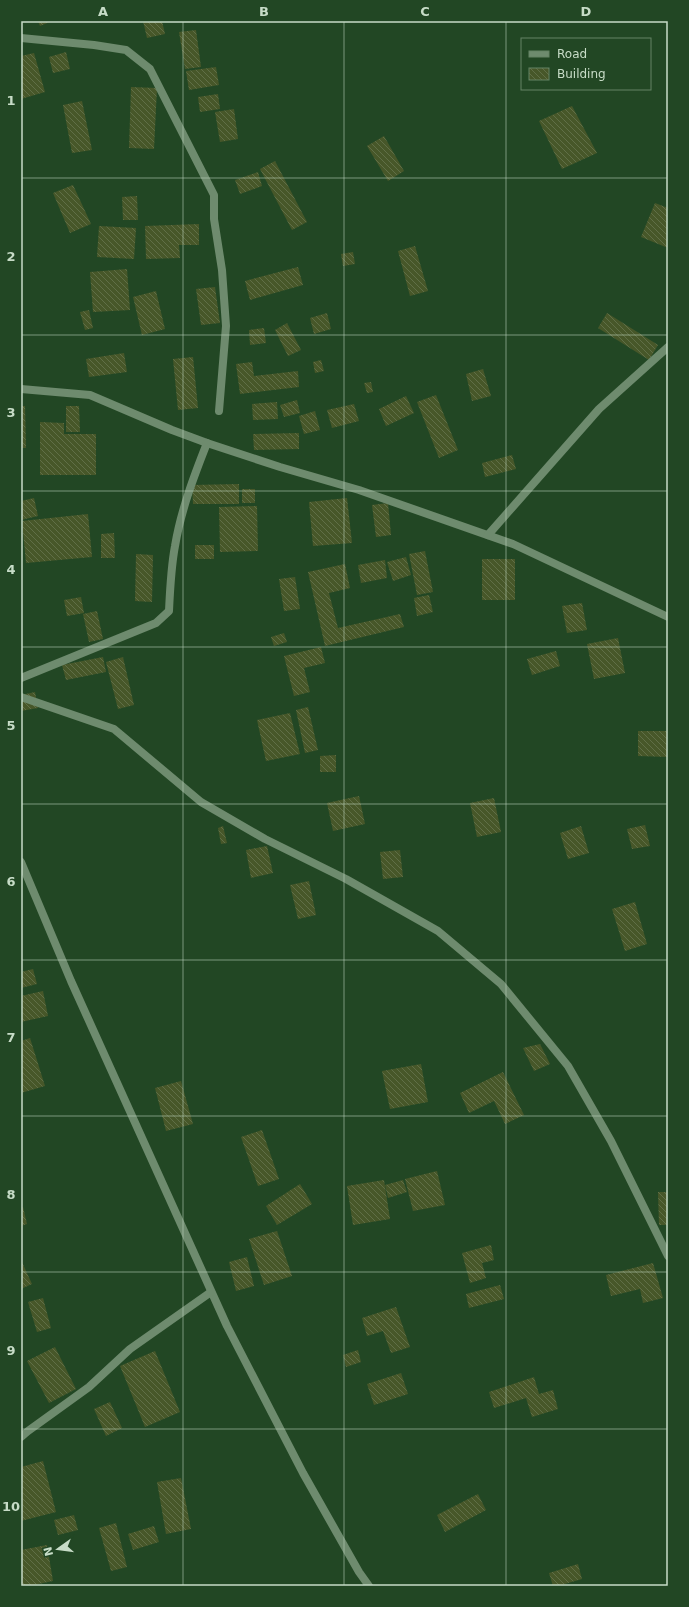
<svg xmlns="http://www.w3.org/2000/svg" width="689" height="1607" viewBox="0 0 689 1607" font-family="'DejaVu Sans',sans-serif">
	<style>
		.building { fill: url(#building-back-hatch) }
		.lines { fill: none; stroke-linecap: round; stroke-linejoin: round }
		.street { stroke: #6e8b6e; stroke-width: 8 }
		.grid { fill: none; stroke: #c7dcc7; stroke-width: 1; stroke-opacity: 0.55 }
		.neatline { fill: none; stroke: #c7dcc7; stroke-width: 1.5 }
		.grid-label { font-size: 13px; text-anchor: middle; font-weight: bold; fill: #c7dcc7 }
	</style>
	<defs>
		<pattern id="building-back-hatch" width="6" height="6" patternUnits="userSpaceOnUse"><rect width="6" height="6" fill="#475729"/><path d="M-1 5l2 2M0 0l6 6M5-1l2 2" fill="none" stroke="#606f47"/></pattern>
	</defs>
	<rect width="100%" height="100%" fill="#224724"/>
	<g class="building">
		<polygon points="38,21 52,21 40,26"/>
		<polygon points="143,21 162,21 165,34 147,38"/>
		<polygon points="196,30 201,67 185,69 179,32"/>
		<polygon points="66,52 70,69 53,73 49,57"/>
		<polygon points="34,53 45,92 21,99 21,56"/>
		<polygon points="216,67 219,85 189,90 186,71"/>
		<polygon points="131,87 157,88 154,149 129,148"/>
		<polygon points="218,94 220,109 200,112 198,97"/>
		<polygon points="82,101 92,150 72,153 63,105"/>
		<polygon points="572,106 597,153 562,169 539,121"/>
		<polygon points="234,109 238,139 220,142 215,112"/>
		<polygon points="384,136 404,171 388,181 367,146"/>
		<polygon points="275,161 307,222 292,230 260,169"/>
		<polygon points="258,172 262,186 240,194 235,180"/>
		<polygon points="73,185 91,224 70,233 53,193"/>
		<polygon points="137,196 138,220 123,220 122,197"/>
		<polygon points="655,203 668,208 668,248 641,237"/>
		<polygon points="199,224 199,245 179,245 180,258 146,259 145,226"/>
		<polygon points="99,226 136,228 134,259 97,257"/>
		<polygon points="415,246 428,291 410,296 398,251"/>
		<polygon points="353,252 355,264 343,266 341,254"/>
		<polygon points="298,267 303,285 250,300 245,281"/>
		<polygon points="127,269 130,310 93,312 90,272"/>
		<polygon points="215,287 220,323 201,325 196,289"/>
		<polygon points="156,291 165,329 142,335 133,297"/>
		<polygon points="89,310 93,328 85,330 80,312"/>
		<polygon points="327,313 331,329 314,334 310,318"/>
		<polygon points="607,313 658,345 649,360 598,328"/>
		<polygon points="287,323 301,350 288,356 275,330"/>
		<polygon points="264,328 266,343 250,345 249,330"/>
		<polygon points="124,353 127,372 89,377 86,359"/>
		<polygon points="193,357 198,408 178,410 173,359"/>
		<polygon points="321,360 324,371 315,373 313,362"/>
		<polygon points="252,362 254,376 298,371 299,387 240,394 236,364"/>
		<polygon points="483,369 491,396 472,401 466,374"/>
		<polygon points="371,382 373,392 367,393 364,383"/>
		<polygon points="436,395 458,450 439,458 417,402"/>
		<polygon points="406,396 414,413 386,426 379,409"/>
		<polygon points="297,400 300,413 284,417 280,405"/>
		<polygon points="277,402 278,419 253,420 252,404"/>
		<polygon points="354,404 359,421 332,428 327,410"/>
		<polygon points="21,406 25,406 26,448 21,448"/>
		<polygon points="66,406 79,406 80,432 66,432"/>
		<polygon points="315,411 320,430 304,434 299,416"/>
		<polygon points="40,422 64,423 64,434 96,434 96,475 40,475"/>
		<polygon points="299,433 299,449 254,450 253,434"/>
		<polygon points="512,455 516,469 485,477 482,463"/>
		<polygon points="239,484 239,504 193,504 192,485"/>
		<rect x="242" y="489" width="13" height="14"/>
		<polygon points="34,498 38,516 21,520 21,501"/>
		<polygon points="347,498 352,543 313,546 309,502"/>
		<polygon points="388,503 391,535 376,537 372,505"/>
		<polygon points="257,506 258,551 220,552 219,507"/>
		<polygon points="88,514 92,557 26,563 22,521"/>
		<polygon points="114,533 115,558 101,558 101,534"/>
		<rect x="195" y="545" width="19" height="14"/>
		<polygon points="425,551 433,592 417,595 409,554"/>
		<polygon points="136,554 153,555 152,602 135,601"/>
		<polygon points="406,557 411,575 393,581 387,562"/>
		<rect x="482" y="559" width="33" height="41"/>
		<polygon points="385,560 387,578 361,583 358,565"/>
		<polygon points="345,564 350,588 329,593 338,628 400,614 404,627 325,646 308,572"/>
		<polygon points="295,577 300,609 284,611 279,579"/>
		<polygon points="429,595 433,612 417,616 414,598"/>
		<polygon points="81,597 84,613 67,616 64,600"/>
		<polygon points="582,603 587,630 567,633 562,606"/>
		<polygon points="97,611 103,639 89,642 83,614"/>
		<polygon points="284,633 287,642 274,646 271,637"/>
		<polygon points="618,638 625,673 594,679 587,644"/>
		<polygon points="321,647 325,663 304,668 310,692 294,696 284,656"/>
		<polygon points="556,651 560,666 532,675 527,659"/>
		<polygon points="103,657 106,672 66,680 62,665"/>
		<polygon points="123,657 134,705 118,709 106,662"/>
		<polygon points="35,692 38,708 21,711 21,695"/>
		<polygon points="308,707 318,750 305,753 296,710"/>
		<polygon points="290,713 300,754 266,761 257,720"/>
		<polygon points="638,731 668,731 668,757 638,756"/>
		<polygon points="336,755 336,772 320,772 320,756"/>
		<polygon points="359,796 365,824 333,831 327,803"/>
		<polygon points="494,798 501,832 477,837 470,803"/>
		<polygon points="645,825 650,846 632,849 627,829"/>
		<polygon points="223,826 227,843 221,844 218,828"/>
		<polygon points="581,826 589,853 568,859 560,833"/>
		<polygon points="267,846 273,873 251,878 246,850"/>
		<polygon points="400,850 403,877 383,879 380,852"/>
		<polygon points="309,881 316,915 298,919 290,885"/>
		<polygon points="635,902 647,944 625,951 612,909"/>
		<polygon points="33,969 37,984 21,988 21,972"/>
		<polygon points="43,991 48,1016 21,1022 21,996"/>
		<polygon points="30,1038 45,1086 21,1093 21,1041"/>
		<polygon points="540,1044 550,1064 534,1071 523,1048"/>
		<polygon points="421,1064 428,1102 390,1109 382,1071"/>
		<polygon points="503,1072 524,1115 505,1124 494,1101 469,1113 460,1093"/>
		<polygon points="181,1081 193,1124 166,1131 155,1088"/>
		<polygon points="262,1130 279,1179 258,1186 241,1137"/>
		<polygon points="437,1171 445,1205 413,1211 405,1179"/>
		<polygon points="384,1180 390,1219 353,1225 347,1186"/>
		<polygon points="403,1180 407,1192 388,1198 385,1185"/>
		<polygon points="300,1184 312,1204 277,1225 266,1206"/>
		<polygon points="658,1192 668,1192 668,1225 659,1225"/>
		<polygon points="23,1207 27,1224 21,1226 21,1208"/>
		<polygon points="277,1231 292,1276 264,1285 249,1239"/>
		<polygon points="491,1245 494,1260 482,1263 486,1278 470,1283 462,1253"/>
		<polygon points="247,1257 254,1286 236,1291 229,1262"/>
		<polygon points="21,1260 32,1284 21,1289"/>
		<polygon points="653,1263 663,1298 643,1303 640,1289 611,1296 606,1275"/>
		<polygon points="500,1285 504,1299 469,1308 466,1294"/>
		<polygon points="43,1298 51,1328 37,1332 28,1302"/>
		<polygon points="396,1307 410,1347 391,1353 383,1331 367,1336 362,1318"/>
		<polygon points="55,1347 76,1389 49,1403 27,1361"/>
		<polygon points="358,1350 361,1362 346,1367 343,1355"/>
		<polygon points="155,1351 180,1412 145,1427 120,1366"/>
		<polygon points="401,1373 408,1394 374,1405 367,1384"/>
		<polygon points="534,1377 539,1394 553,1390 558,1409 532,1417 526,1398 494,1408 489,1392"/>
		<polygon points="110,1402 122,1428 106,1436 94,1409"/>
		<polygon points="43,1461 56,1512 21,1521 21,1467"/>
		<polygon points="181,1478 191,1529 166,1534 157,1482"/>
		<polygon points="478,1494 486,1510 445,1532 437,1515"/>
		<polygon points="74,1515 78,1530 58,1535 54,1520"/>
		<polygon points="116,1523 127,1567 111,1571 99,1528"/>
		<polygon points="154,1526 159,1542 133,1550 128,1534"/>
		<polygon points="47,1545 53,1581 29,1586 21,1586 21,1550"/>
		<polygon points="578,1564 582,1579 558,1586 553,1586 549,1573"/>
	</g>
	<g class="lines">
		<g class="street">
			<polyline points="21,38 94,45 126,50 150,69 214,195 214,219 222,270 226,326 219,411"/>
			<polyline points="21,389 90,395 172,430 207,443 280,467 359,490 513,544 668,617"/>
			<polyline points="488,535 599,409 668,347"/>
			<path d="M21 678 156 623 169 611C170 589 171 567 175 546 181 510 194 476 207 443"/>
			<polyline points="21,697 114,729 201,802 265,839 346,879 438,931 501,984 568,1066 611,1141 668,1256"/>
			<polyline points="21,862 71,981 227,1326 303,1473 359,1572 369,1586"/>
			<polyline points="21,1437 28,1431 89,1387 130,1349 211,1292"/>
		</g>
	</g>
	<path class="grid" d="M183 21V1586M344 21V1586M506 21V1586M21 178H668M21 335H668M21 491H668M21 647H668M21 804H668M21 960H668M21 1116H668M21 1272H668M21 1429H668"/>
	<rect width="689" height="1607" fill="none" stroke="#224724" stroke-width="44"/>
	<rect x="521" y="38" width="130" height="52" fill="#224724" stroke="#648365"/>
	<rect x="529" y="51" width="20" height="6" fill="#6e8b6e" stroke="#648365"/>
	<text x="557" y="58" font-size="12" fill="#c7dcc7">Road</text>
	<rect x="529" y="68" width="20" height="12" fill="url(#building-back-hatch)" stroke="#648365"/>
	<text x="557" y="78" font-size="12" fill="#c7dcc7">Building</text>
	<g transform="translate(58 1549) rotate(256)" stroke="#224724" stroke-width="3" paint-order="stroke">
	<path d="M0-3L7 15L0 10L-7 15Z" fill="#c7dcc7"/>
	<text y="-6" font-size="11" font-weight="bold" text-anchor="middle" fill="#c7dcc7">N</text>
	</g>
	<rect x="22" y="22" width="645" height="1563" class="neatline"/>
	<g class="grid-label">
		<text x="103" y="16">A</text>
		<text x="264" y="16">B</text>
		<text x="425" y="16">C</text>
		<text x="586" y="16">D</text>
		<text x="11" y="105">1</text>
		<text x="11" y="261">2</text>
		<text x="11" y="417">3</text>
		<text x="11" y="574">4</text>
		<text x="11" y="730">5</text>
		<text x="11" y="886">6</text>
		<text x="11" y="1042">7</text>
		<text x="11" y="1199">8</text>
		<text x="11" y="1355">9</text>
		<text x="11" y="1511">10</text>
	</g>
</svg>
